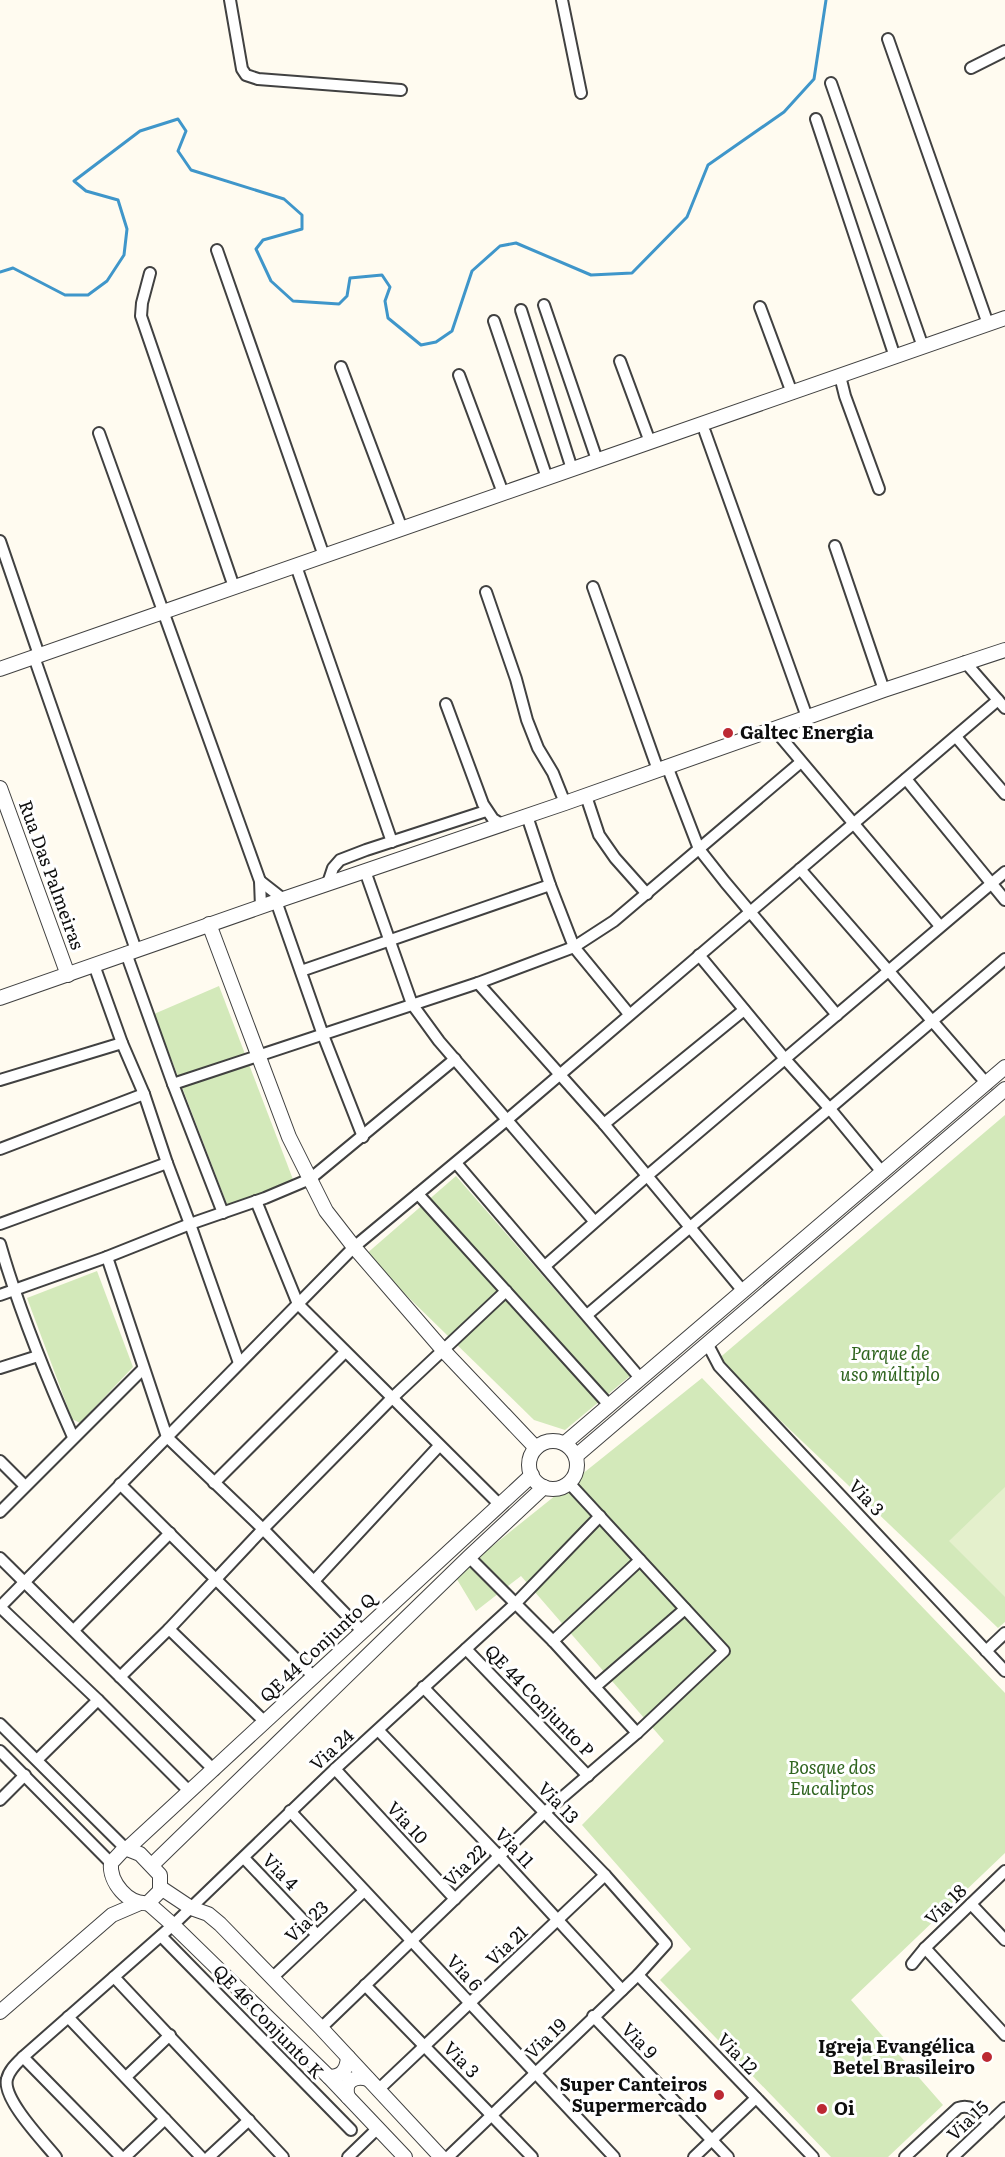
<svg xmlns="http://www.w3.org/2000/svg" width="1005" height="2157" viewBox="0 0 1005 2157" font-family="Literata,serif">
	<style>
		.green { fill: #d3e9ba }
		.pitch { fill: #e4f0cc }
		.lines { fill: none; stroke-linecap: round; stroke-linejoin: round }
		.stream { stroke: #3f96ca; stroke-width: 3 }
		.minor-casing { stroke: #414141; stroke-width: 14 }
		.tertiary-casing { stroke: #414141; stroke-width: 16 }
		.minor { stroke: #fff; stroke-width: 10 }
		.tertiary { stroke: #fff; stroke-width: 14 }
		.poi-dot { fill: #bc2933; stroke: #fff; stroke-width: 2 }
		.labels { text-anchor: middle; stroke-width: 6; stroke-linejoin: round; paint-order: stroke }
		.poi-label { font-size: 18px; font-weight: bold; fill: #0e0e0e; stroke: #fff; text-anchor: start }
		.street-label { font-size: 18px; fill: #0e0e0e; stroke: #fff }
		.park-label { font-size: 18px; font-style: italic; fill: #306520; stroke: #fff }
	</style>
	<rect width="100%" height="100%" fill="#fffbf0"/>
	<g class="green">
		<polygon points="219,986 294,1182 228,1207 154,1014"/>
		<polygon points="1005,1115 1005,1622 998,1628 717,1360"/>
		<polygon points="456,1176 630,1376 565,1430 534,1420 365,1255"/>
		<polygon points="97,1271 133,1367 80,1423 72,1419 27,1298"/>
		<polygon points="702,1378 1005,1693 1005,1853 851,2000 943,2105 888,2157 831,2157 660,1980 691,1949 582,1825 664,1741 521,1576 476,1611 455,1576"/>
	</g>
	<polygon class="pitch" points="1005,1487 1005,1597 949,1541"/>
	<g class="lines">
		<polyline class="stream" points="0,272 13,268 65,295 88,295 107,281 124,255 127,229 118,200 86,191 74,181 140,131 178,119 186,131 178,151 191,170 284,199 302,215 302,229 263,240 256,249 271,281 293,301 339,304 347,296 350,278 382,275 390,287 385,301 388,318 421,345 436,342 452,331 472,271 500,246 516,243 591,275 632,273 687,217 708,165 784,112 814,79 826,0"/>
		<defs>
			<g id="minor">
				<polyline points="230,0 242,69 246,75 258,79 401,90"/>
				<polyline points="562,0 581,93"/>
				<polyline points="888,39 988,324"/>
				<polyline points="971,68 1005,51"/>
				<polyline points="831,83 923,347"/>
				<polyline points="816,119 895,357"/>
				<polyline points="217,250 324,556"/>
				<polyline points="150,273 142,303 141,316 234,587"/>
				<polyline points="544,305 597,460"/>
				<polyline points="760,307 792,393"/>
				<polyline points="521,310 572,469"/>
				<polyline points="494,321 547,478"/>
				<polyline points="620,361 650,442"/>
				<polyline points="341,367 402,529"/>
				<polyline points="459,375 503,493"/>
				<polyline points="840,376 845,396 879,489"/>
				<polyline points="705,432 807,717"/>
				<polyline points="99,433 260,881 261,907"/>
				<polyline points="0,541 39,655"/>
				<polyline points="835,546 884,690"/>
				<polyline points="296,566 392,842"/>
				<polyline points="593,587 658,770"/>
				<polyline points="486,592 516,679 527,720 538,748 553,773 565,803"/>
				<polyline points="34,657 136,950"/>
				<polyline points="965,662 1005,708"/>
				<polyline points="446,704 483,804 493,819 501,824"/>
				<polyline points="774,729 940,926"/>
				<polyline points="957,738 1005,794"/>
				<polyline points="667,766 699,849 725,882 837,1015"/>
				<polyline points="906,779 1005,900"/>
				<polyline points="586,796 599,835 615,858 647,894"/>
				<polyline points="527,816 550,885 574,947 629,1014"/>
				<polyline points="800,869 987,1084"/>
				<polyline points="365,871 412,1004 439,1041 594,1221"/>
				<polyline points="260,881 283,899"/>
				<polyline points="328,883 333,868 340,860 366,850 486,811"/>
				<polyline points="276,901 323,1035 363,1137"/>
				<polyline points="126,953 173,1084 223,1213"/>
				<polyline points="699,955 785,1059 830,1109 882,1172"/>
				<polyline points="94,965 122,1043 144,1094 167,1163 190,1224 239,1363"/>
				<polyline points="301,971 550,885"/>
				<polyline points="478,983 604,1124 743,1291"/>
				<polyline points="0,1080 122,1043"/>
				<polyline points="173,1084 478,983 574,947 614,921 801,762"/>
				<polyline points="604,1124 744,1010"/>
				<polyline points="0,1149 144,1094"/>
				<polyline points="456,1163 640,1378"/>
				<polyline points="418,1194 609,1405"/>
				<polyline points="256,1201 298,1304 499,1504"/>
				<polyline points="0,1224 167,1163"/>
				<path d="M0 1244C19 1310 45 1374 73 1437"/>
				<polyline points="107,1257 167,1437 263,1529 362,1631"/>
				<polyline points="545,1266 647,1176 1005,872"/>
				<polyline points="0,1295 107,1257 190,1224 265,1198 310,1179 455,1059"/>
				<polyline points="587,1315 1005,959"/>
				<polyline points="708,1345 719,1366 1005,1671"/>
				<polyline points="0,1368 38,1356"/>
				<polyline points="0,1461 25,1486"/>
				<polyline points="214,1483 345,1352"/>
				<polyline points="120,1484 314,1677"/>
				<polyline points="0,1512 143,1369"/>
				<polyline points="469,1557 553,1641 637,1733"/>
				<polyline points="0,1558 214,1770"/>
				<polyline points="314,1581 439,1446"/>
				<polyline points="0,1607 354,1247 508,1119 998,700"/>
				<polyline points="0,1607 98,1700 189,1791"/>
				<polyline points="169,1629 265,1722"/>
				<polyline points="74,1630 170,1533"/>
				<polyline points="553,1641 640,1560"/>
				<polyline points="466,1649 588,1776"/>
				<polyline points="986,1651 1005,1633"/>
				<polyline points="120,1677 169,1629 263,1529 391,1399 506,1291"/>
				<polyline points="423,1687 605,1875 666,1944 638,1975 448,2157"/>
				<polyline points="595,1687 685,1609"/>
				<polyline points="0,1724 125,1848"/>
				<polyline points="379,1731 499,1856 622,1990"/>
				<polyline points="0,1751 111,1863"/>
				<polyline points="37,1760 98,1700"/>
				<polyline points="335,1769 455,1899"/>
				<polyline points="0,1800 25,1775"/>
				<polyline points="290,1811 614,2157"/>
				<polyline points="244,1858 317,1935"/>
				<polyline points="971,1904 1005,1940"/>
				<polyline points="161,1936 351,2130"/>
				<polyline points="925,1948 1005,2035"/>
				<polyline points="912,1964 925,1948 1005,1871"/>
				<polyline points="638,1975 813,2157"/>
				<polyline points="114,1977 283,2157"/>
				<polyline points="273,1977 364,1891"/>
				<polyline points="365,1985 532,2157"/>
				<polyline points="593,2016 728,2157"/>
				<polyline points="68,2017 201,2157"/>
				<polyline points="321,2028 544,1813 637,1733 724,1651 569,1483"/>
				<polyline points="23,2057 121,2157"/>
				<polyline points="126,2077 170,2035"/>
				<polyline points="378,2090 605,1875"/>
				<path d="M56 2157C44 2142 2 2099 7 2079 9 2070 17 2063 23 2057L173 1925 335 1769 516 1603 600 1516"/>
				<polyline points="125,2157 165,2119"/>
				<polyline points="209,2157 249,2120"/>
				<polyline points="348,2157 378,2128"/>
				<polyline points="694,2157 756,2098"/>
				<path d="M905 2157 958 2108C972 2103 980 2114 989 2123"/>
				<polyline points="953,2157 1005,2108"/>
			</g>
			<g id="tertiary">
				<polyline points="0,669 1005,318"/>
				<polyline points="0,788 68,975"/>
				<polyline points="209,924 289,1137 326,1211 354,1247 443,1350 536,1448"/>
				<polyline points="0,998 283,899 565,803 884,690 1005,650"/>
				<circle cx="553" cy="1465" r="24"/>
				<polyline points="565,1443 1005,1067"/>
				<polyline points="576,1456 1005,1089"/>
				<path d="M125 1848 140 1854 160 1875V1891L148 1903C128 1905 109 1882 111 1863Z"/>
				<polyline points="128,1848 532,1475"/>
				<polyline points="152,1865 469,1557 544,1487"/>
				<polyline points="161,1888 191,1908 208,1914 220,1924 321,2028 441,2157"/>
				<polyline points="148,1903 173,1925 329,2077 405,2157"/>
				<polyline points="0,2012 112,1915 140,1903"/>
				<path d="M329 2077C342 2077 347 2070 348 2057"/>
				<path d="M348 2097C343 2082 354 2075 368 2079"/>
			</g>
		</defs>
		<use href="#minor" class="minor-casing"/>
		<use href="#tertiary" class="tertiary-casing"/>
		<use href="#minor" class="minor"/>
		<use href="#tertiary" class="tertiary"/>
	</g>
	<g class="poi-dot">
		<circle cx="728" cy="733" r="6"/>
		<circle cx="987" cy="2057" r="6"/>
		<circle cx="719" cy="2095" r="6"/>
		<circle cx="822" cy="2109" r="6"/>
	</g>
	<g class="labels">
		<g class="poi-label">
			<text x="740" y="739">Galtec Energia</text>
			<text x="975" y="2053" text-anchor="end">Igreja Evangélica<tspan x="975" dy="21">Betel Brasileiro</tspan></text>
			<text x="707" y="2091" text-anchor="end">Super Canteiros<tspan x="707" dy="21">Supermercado</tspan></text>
			<text x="834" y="2115">Oi</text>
		</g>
		<g class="street-label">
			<text transform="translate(51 875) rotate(70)" y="6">Rua Das Palmeiras</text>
			<text transform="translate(866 1498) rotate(47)" y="6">Via 3</text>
			<text transform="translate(318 1648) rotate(-43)" y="6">QE 44 Conjunto Q</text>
			<text transform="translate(539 1701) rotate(46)" y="6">QE 44 Conjunto P</text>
			<text transform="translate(332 1750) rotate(-42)" y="6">Via 24</text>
			<text transform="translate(558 1803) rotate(46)" y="6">Via 13</text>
			<text transform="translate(407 1823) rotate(47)" y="6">Via 10</text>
			<text transform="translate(514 1848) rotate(47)" y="6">Via 11</text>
			<text transform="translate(465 1866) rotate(-44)" y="6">Via 22</text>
			<text transform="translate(280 1872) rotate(46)" y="6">Via 4</text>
			<text transform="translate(946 1905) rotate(-44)" y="6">Via 18</text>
			<text transform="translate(307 1922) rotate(-43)" y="6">Via 23</text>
			<text transform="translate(507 1946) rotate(-43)" y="6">Via 21</text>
			<text transform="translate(464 1973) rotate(47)" y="6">Via 6</text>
			<text transform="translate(268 2022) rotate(46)" y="6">QE 46 Conjunto K</text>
			<text transform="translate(546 2039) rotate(-44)" y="6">Via 19</text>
			<text transform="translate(639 2041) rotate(46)" y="6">Via 9</text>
			<text transform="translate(737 2054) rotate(46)" y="6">Via 12</text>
			<text transform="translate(461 2060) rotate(46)" y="6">Via 3</text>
			<text transform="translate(968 2121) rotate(-43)" y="6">Via 15</text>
		</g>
		<g class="park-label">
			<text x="890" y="1360">Parque de<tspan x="890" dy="21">uso múltiplo</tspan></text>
			<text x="832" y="1774">Bosque dos<tspan x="832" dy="21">Eucaliptos</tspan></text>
		</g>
	</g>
</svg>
